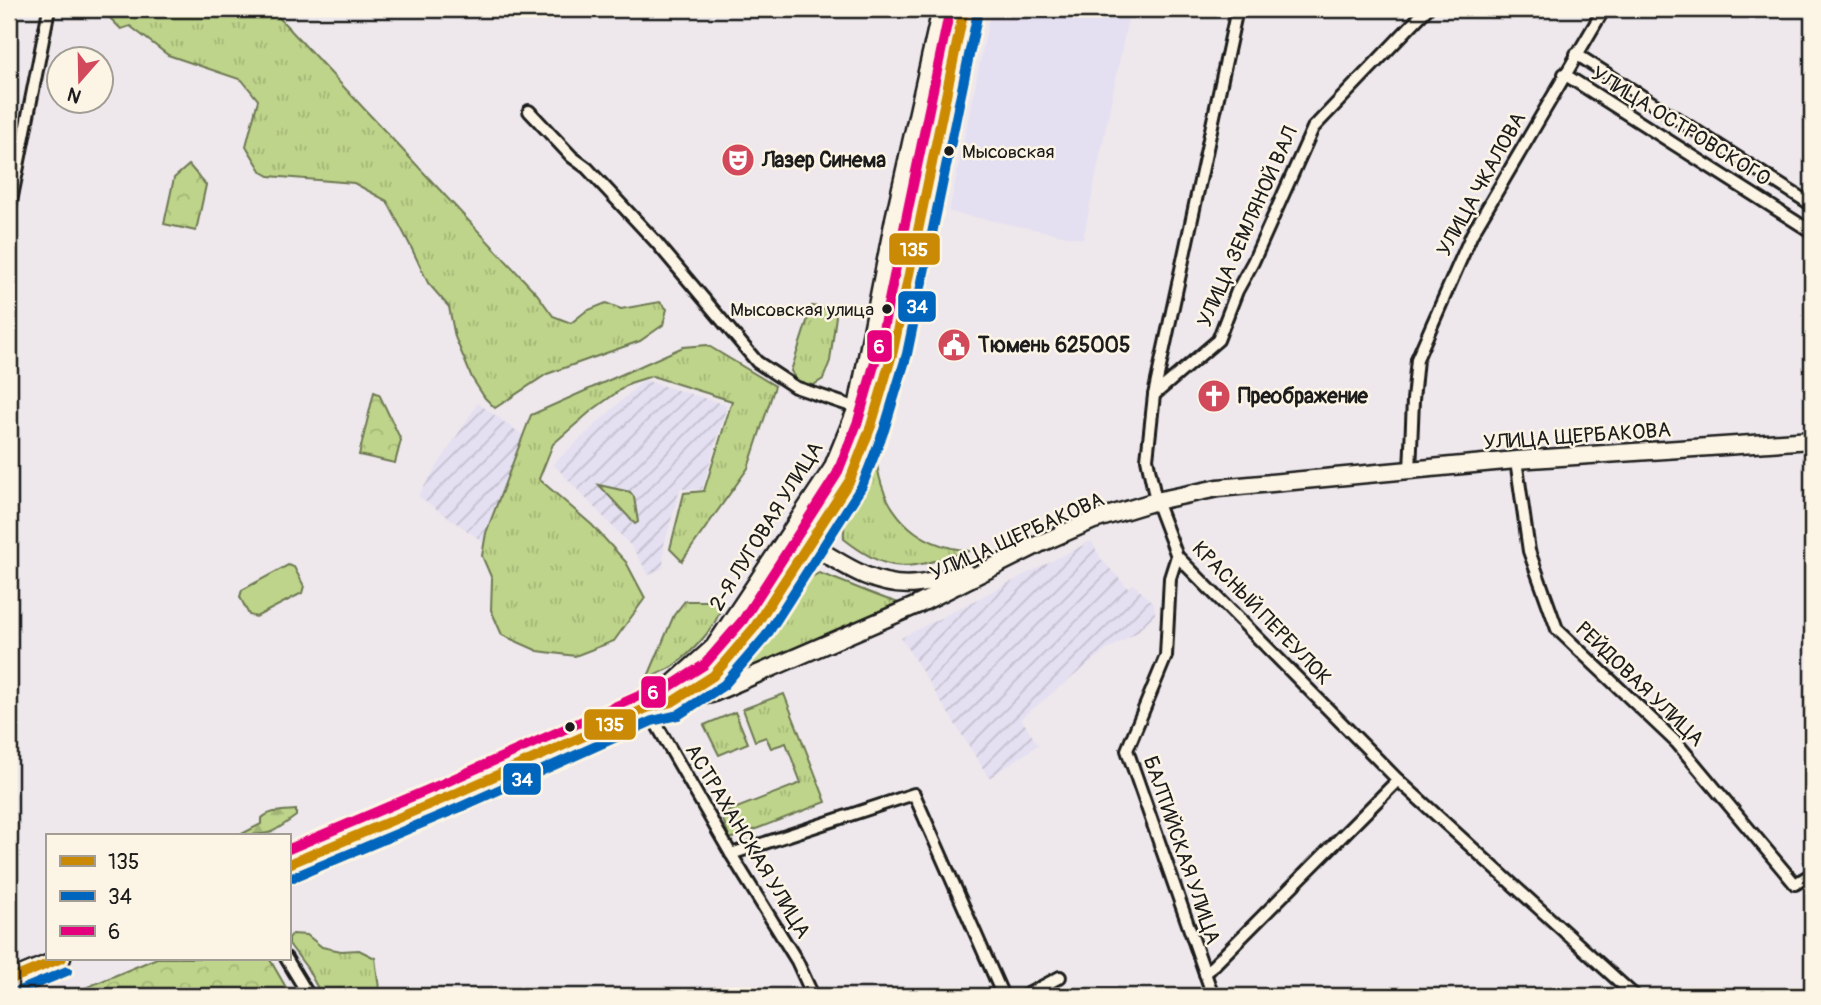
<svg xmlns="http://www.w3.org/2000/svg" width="1821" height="1005" viewBox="0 0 1821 1005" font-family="Pangolin,sans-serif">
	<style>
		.built { fill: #e4dff1 }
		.industrial { fill: url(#industrial-furrows) }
		.grass { fill: url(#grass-tufts); stroke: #6d7853; stroke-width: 2 }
		.forest { fill: url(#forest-firs); stroke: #6d7853; stroke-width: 2 }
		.park { fill: url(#park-crowns); stroke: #6d7853; stroke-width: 2 }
		.garden { fill: #bed48a; stroke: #6d7853; stroke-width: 2 }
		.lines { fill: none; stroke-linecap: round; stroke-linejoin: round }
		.street-casing { stroke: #1c1c1c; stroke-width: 16 }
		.secondary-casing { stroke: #1c1c1c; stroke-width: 21 }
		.street { stroke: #fcf5e5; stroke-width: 10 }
		.secondary { stroke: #fcf5e5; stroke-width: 16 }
		.bus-1-casing { stroke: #fcf5e5; stroke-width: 16 }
		.bus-2-casing { stroke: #fcf5e5; stroke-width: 16 }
		.bus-3-casing { stroke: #fcf5e5; stroke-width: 16 }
		.bus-1 { stroke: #cb8a06; stroke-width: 10 }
		.bus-2 { stroke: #0065bd; stroke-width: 10 }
		.bus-3 { stroke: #e5007d; stroke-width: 10 }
		.bus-dot { fill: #1c1c1c; stroke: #fcf5e5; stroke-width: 2.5 }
		.labels { text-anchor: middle; stroke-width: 5; stroke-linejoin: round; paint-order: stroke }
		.bus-label { font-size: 19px; fill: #1c1c1c; stroke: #fcf5e5; text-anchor: start }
		.street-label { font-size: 21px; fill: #1c1c1c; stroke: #fcf5e5 }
		.poi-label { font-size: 21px; font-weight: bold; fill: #1c1c1c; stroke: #fcf5e5; text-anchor: start }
		.line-badge { stroke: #fcf5e5; stroke-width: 2.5 }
		.badge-label { font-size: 19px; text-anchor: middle; font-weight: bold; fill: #fff }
	</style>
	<defs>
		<pattern id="industrial-furrows" width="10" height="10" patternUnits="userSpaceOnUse" patternTransform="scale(1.75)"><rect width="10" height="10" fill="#e4dff1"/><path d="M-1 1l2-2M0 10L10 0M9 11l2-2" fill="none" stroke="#c3bfce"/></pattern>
		<pattern id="grass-tufts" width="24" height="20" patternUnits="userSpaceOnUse" patternTransform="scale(1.75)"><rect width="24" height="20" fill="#bed48a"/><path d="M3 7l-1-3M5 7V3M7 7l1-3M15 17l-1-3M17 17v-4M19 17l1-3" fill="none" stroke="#a3b576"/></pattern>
		<pattern id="forest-firs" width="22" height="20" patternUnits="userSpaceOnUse" patternTransform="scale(1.75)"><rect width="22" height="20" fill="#bed48a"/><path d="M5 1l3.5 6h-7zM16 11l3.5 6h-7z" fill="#a3b576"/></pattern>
		<pattern id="park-crowns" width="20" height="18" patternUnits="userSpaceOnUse" patternTransform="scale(1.75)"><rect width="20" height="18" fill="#bed48a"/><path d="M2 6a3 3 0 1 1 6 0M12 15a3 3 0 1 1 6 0" fill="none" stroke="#a3b576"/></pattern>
	</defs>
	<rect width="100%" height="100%" fill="#eee8ec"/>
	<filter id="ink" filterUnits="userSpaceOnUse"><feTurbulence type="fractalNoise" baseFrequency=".0143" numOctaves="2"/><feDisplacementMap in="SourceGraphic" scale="14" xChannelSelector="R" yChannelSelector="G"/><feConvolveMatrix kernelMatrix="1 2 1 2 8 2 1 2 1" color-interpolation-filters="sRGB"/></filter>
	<g filter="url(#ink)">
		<polygon class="built" points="991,9 1130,9 1083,239 949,212"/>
		<g class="industrial">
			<polygon points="644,380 727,405 702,489 680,489 664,545 663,568 649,575 631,546 553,464"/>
			<polygon points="478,403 542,449 506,558 418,496"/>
			<polygon points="1091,541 1102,560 1128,588 1133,584 1154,604 1155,614 1136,633 1105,651 1021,718 1038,745 989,778 901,638"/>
		</g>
		<g class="grass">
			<polygon points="101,9 271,9 537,294 553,316 571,323 586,311 606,303 621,309 660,302 667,309 663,325 640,341 547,374 495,408 485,398 472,378 455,337 449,307 428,283 411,247 387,201 354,183 269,176 262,172 246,146 258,100 242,80 168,55 130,26 121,29"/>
			<polygon points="812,306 826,309 836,316 830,361 823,379 812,386 798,383 791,371"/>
			<polygon points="707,345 775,386 748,468 682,561 670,549 684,493 704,491 732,401 652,376 630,383 591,411 553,444 539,479 592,525 626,562 645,598 614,641 575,656 538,651 502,635 491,610 492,579 482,556 486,533 531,415 683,347"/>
			<path d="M877 462C881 503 907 537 948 547 955 549 963 550 970 551 948 557 916 569 893 565 876 562 858 550 844 539 842 517 853 511 863 493 869 484 873 472 877 462Z"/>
			<polygon points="599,485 630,492 634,497 638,522 635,524"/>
			<path d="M819 573C846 582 872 595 899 603L741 672 756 654 805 581Z"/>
			<path d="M685 601H717L721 604C720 625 689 655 673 666 665 671 655 675 647 679L674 615Z"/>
			<polygon points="784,694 826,802 730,839 721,814 801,783 786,743 771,748 766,737 755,741 743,709"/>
			<polygon points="735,712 748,743 719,755 704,725"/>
			<polygon points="292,934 307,935 322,947 341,951 359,950 375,958 380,996 322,996 307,968 289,944 289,938"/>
		</g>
		<path class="forest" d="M296 810V816C271 834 272 835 240 835L261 824V819C270 810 283 811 296 810Z"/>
		<g class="park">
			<polygon points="189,165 206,185 196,231 164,224 174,178"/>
			<polygon points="374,392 379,394 401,440 395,463 359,455"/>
			<polygon points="157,958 269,958 291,996 66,996"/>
		</g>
		<polygon class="garden" points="288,565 294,567 304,586 302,593 256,617 249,615 240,597 242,590"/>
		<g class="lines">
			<defs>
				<g id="street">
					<polyline points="1237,9 1154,395 1147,459 1156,501 1177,556 1398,780 1635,996"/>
					<polyline points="1576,54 1812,205"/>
					<polyline points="1564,74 1812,232"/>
					<polyline points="529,111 572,157 587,168 656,242 757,362 795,387 857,408"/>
					<polyline points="9,212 49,9"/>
					<polyline points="1154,395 1218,340 1237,291 1253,262 1313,128 1427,9"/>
					<polyline points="1516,460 1529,551 1557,629 1677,743 1795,884 1812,874"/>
					<polyline points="1410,471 1413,400 1417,359 1472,234 1604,9"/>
					<polyline points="1177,556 1170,578 1166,656 1127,750 1213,996"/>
					<polyline points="647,708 731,854 797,961 813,996"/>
					<polyline points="731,854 914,794 1003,996"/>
					<polyline points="286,958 309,996"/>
					<polyline points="1205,974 1398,780"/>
					<polyline points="1024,996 1060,977"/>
				</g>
				<g id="secondary">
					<path d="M802 539C836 560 875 590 918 584 934 582 951 577 966 573"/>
					<polyline points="683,695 713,676 754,628 850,480 871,426 893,351 964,9"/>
					<polyline points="649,705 714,647 832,469 857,408 894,219 941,9"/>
					<polyline points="289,864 450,796 647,708 711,694 917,605 1039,544 1094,520 1156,501 1218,488 1516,460 1812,440"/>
					<polyline points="9,980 62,958"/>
				</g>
			</defs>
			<use href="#street" class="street-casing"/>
			<use href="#secondary" class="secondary-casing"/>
			<use href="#street" class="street"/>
			<use href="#secondary" class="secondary"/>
			<defs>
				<g id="bus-1">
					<polyline points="289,864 450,796 647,708 672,702 713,676 754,628 850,480 871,426 893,351 964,9"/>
					<polyline points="9,980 62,958"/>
				</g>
				<g id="bus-2">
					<polyline points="294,877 456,809 652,721 678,715 724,685 766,636 862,486 884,430 907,354 978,12"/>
					<polyline points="14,993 67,971"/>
				</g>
				<polyline id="bus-3" points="289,849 444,783 641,695 666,689 704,665 743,620 837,474 858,421 879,348 950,9"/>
			</defs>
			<use href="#bus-1" class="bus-1-casing"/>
			<use href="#bus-2" class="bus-2-casing"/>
			<use href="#bus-3" class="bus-3-casing"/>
			<use href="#bus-1" class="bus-1"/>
			<use href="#bus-2" class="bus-2"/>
			<use href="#bus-3" class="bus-3"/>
		</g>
	</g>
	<defs>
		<symbol id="theatre-disc" viewBox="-11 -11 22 22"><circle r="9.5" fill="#d1495b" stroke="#fcf5e5"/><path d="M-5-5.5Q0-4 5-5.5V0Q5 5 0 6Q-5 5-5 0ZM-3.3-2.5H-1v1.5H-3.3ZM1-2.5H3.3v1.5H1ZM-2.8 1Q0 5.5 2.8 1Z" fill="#fff"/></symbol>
		<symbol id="civic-disc" viewBox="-11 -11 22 22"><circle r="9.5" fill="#d1495b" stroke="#fcf5e5"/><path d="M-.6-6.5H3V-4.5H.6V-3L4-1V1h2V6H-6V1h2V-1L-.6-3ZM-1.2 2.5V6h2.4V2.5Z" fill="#fff"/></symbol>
		<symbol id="church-disc" viewBox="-11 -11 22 22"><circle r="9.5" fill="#d1495b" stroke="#fcf5e5"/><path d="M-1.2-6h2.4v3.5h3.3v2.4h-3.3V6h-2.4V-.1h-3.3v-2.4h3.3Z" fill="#fff"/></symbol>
	</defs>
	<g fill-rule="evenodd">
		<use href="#theatre-disc" x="719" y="141" width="38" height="38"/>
		<use href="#civic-disc" x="935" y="326" width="38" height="38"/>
		<use href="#church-disc" x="1195" y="377" width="38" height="38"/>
	</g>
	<g class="bus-dot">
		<circle cx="949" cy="151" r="6"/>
		<circle cx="887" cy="309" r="6"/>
		<circle cx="570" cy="727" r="6"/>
	</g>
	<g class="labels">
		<g class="bus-label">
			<text x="962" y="158">Мысовская</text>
			<text x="874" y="316" text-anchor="end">Мысовская улица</text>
		</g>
		<g class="street-label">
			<text transform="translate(1681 126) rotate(32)" y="7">УЛИЦА ОСТРОВСКОГО</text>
			<text transform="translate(1481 184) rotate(-61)" y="7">УЛИЦА ЧКАЛОВА</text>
			<text transform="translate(1247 227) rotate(-66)" y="7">УЛИЦА ЗЕМЛЯНОЙ ВАЛ</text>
			<text transform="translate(1577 436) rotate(-4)" y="7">УЛИЦА ЩЕРБАКОВА</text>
			<text transform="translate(766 526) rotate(-58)" y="7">2-Я ЛУГОВАЯ УЛИЦА</text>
			<text transform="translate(1017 536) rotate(-24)" y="7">УЛИЦА ЩЕРБАКОВА</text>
			<text transform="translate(1262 613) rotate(46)" y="7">КРАСНЫЙ ПЕРЕУЛОК</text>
			<text transform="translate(1640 684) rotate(44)" y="7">РЕЙДОВАЯ УЛИЦА</text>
			<text transform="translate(748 841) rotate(59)" y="7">АСТРАХАНСКАЯ УЛИЦА</text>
			<text transform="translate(1182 850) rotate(71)" y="7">БАЛТИЙСКАЯ УЛИЦА</text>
		</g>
		<g class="poi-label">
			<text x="762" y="167">Лазер Синема</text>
			<text x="978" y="352">Тюмень 625005</text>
			<text x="1238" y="403">Преображение</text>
		</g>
	</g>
	<g class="line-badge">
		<rect x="888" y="232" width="53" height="34" rx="7" fill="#cb8a06"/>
		<rect x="897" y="290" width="40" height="33" rx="7" fill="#0065bd"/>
		<rect x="866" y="329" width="27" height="34" rx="7" fill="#e5007d"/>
		<rect x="640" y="675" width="27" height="34" rx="7" fill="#e5007d"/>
		<rect x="583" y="708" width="54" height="33" rx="7" fill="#cb8a06"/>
		<rect x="502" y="762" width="40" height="34" rx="7" fill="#0065bd"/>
	</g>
	<g class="badge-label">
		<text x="914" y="256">135</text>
		<text x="917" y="313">34</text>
		<text x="879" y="353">6</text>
		<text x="653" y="699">6</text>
		<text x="610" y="731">135</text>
		<text x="522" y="786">34</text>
	</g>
	<rect width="1821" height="1005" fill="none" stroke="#fcf5e5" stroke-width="35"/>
	<rect x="18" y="18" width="1786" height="970" fill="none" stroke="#1c1c1c" stroke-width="2.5" filter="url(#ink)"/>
	<rect x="46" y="834" width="245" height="126" fill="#fcf5e5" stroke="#a29e95" stroke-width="2"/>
	<rect x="60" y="856" width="35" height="10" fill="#cb8a06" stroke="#a29e95" stroke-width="2"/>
	<text x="108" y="869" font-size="21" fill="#1c1c1c">135</text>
	<rect x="60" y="891" width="35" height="10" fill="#0065bd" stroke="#a29e95" stroke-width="2"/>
	<text x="108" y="904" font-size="21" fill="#1c1c1c">34</text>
	<rect x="60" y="926" width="35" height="10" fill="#e5007d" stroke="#a29e95" stroke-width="2"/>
	<text x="108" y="939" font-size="21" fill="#1c1c1c">6</text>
	<g transform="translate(80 80) rotate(200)"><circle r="33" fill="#fcf5e5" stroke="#a29e95" stroke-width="2"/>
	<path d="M0-5L12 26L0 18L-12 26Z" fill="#d1495b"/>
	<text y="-10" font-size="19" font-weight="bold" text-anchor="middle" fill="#1c1c1c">N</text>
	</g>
</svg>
